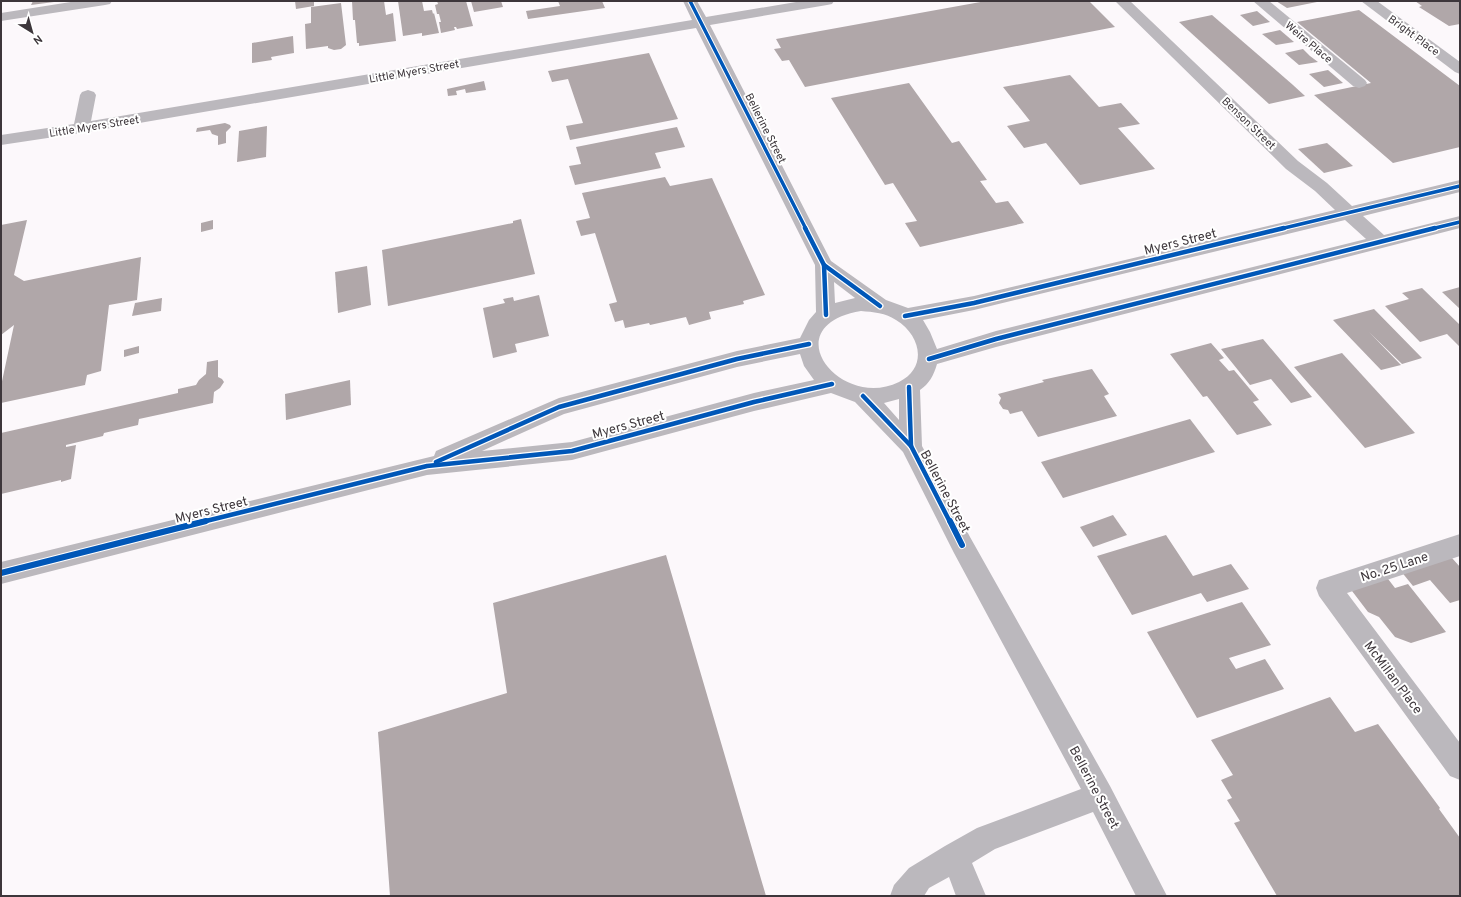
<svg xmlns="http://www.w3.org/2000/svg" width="1461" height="897" viewBox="0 0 1461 897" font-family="Overpass,sans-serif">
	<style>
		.building { fill: #b0a7a9 }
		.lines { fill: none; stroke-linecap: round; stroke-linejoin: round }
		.minor { fill: #bbb8bd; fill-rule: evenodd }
		.cycleway-far2-casing { stroke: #fff; stroke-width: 5.5 }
		.cycleway-far1-casing { stroke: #fff; stroke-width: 7 }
		.cycleway-casing { stroke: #fff; stroke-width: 8 }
		.cycleway-far2 { stroke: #0057b8; stroke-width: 3.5 }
		.cycleway-far1 { stroke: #0057b8; stroke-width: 4.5 }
		.cycleway { stroke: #0057b8; stroke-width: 6 }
		.labels { text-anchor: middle; stroke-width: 4; stroke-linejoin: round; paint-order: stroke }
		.far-street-label { font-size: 11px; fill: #3d363b; stroke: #fff }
		.street-label { font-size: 13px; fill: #3d363b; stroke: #fff }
	</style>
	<rect width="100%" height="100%" fill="#fcf8fb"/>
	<g class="building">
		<polygon points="33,1 53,1 54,2 31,5"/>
		<polygon points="295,1 314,1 314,6 296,9"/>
		<polygon points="352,1 384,1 386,15 393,13 396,41 359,46 359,43 357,43 355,20 353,20"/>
		<polygon points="398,1 422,1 424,11 432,10 433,14 434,13 439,33 422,36 422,33 403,36"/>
		<polygon points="437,1 466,1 473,26 457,29 456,27 454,27 455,30 441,33 439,22 441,22 439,14 437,14 435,5 438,4"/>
		<polygon points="471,1 501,1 503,7 474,12"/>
		<polygon points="558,1 602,1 605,8 528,19 526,11 560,6"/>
		<polygon points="986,1 1089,1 1115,27 805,87 789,60 782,61 774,49 781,48 776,39"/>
		<polygon points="1276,1 1317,1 1317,2 1287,8"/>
		<polygon points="1415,1 1460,1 1460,24 1449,26 1419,7 1422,6"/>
		<polygon points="341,3 346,45 341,49 334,50 328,48 328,46 306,49 305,24 311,23 311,7"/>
		<polygon points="1359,10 1460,86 1460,147 1393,163 1314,95 1371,83 1297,22"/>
		<polygon points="1257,11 1270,22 1253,26 1240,15"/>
		<polygon points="1212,15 1293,85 1305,96 1269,104 1179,22"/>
		<polygon points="1280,30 1294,42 1276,45 1262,34"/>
		<polygon points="293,36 294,53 271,57 272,60 252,63 252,43"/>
		<polygon points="1303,49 1310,56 1318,62 1299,65 1285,53"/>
		<polygon points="649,53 678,119 570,140 566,126 583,123 568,79 552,82 548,71"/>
		<polygon points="1328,70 1335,76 1343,83 1324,87 1309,74"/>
		<polygon points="1070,75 1099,107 1121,103 1140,124 1118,128 1155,169 1080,185 1046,143 1024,148 1007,126 1030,121 1003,87"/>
		<polygon points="484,81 486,90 466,93 465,89 456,91 457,95 448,96 447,89"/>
		<polygon points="909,83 952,143 959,141 987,180 980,181 996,203 1008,201 1024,223 920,247 905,223 917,221 893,183 885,185 831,98"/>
		<polygon points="225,123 230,125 231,127 226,132 226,143 218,145 218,136 212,134 210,130 196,132 197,128"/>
		<polygon points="267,126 266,157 237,162 239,131"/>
		<polygon points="677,127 685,147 655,153 661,168 575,185 569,166 581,164 576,147"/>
		<polygon points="1327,143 1335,150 1353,166 1324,173 1298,149"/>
		<polygon points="665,177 670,186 712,178 765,295 743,301 744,304 709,312 711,319 689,325 686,317 650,325 649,323 625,328 623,320 615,322 609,304 617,302 595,233 581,236 576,221 590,218 582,193"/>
		<polygon points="521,219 535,274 388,306 382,250 513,223 513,221"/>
		<polygon points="27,220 14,275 24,281 141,257 137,300 109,305 101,371 87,375 85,385 1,403 1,386 14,325 1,335 1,225"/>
		<polygon points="213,220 213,229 201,232 201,223"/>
		<polygon points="367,266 371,305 338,313 335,272"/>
		<polygon points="1460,287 1460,309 1442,292"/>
		<polygon points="1422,288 1460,325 1460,347 1447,334 1420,342 1385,306 1409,299 1402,293"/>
		<polygon points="539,295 549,336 515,344 517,352 493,358 483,308 505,303 503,299 513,297 514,301"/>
		<polygon points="162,298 161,311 132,316 135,303"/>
		<polygon points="1374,309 1422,358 1402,364 1369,332 1401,365 1381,370 1333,320"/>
		<polygon points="1263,339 1312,397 1291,403 1271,379 1250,385 1221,349"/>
		<polygon points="1211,343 1224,358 1219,360 1229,371 1234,370 1259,400 1253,402 1272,425 1237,435 1207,396 1203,397 1170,354"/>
		<polygon points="139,346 139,353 124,357 124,350"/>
		<polygon points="1342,353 1415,433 1365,448 1294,367"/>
		<polygon points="218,360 218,377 222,379 224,382 220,388 214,392 213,403 139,419 138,425 104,433 103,436 66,445 66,447 76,445 71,479 61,482 61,480 1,494 1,433 178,393 178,389 196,385 199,380 206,374 207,362"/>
		<polygon points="1092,369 1109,394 1104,396 1117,416 1038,437 1022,411 1010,414 1008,410 1003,409 999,403 1001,398 998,394 1044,382 1042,380"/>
		<polygon points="350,380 351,405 286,420 285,394"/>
		<polygon points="1190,419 1215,452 1063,498 1041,462"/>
		<polygon points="1113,515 1127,535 1093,547 1080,527"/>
		<polygon points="1166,535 1193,576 1231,564 1249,589 1207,602 1201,593 1132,615 1097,556"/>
		<polygon points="666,555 766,896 390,896 378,732 507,693 493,603"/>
		<polygon points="1452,558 1460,567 1460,600 1450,603 1430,580 1413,586 1400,570"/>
		<polygon points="1385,575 1395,588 1408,584 1446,632 1411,643 1395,637 1379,617 1368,612 1349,587"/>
		<polygon points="1242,602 1271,645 1229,658 1236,669 1265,659 1284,689 1197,718 1147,632"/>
		<polygon points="1330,697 1355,732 1378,724 1440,808 1439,809 1460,838 1460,896 1277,896 1234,823 1240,821 1227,800 1232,798 1221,780 1233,775 1211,740"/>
	</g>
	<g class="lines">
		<g class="minor">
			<polygon points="77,1 112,1 110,4 105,5 1,21 1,13"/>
			<path d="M683 1H697L706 17 802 1H834L832 4 827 5 710 25 831 261 886 300 908 308 974 296 1335 210 1315 191 1286 169 1115 1H1130L1298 161 1327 183 1352 206 1460 180V192L1363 216 1384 235 1460 216V228L996 347 937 364C934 375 929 384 920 390L922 446 970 537 1110 786 1167 896H1136L1093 812 995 849 972 863 986 896H956L949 877 929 888 924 896H890L894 885 909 868 945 846 977 828 1081 789 954 553 903 452 855 402 831 393 754 411 572 460 427 475 1 584V562L434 456 436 451 559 398 737 351 800 338 809 320 816 312 815 265 696 28 81 133 1 145V135L74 124 80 95 82 92 88 90 94 92 96 95 91 121 692 20ZM1345 220 1366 239 996 331 937 349 930 332 923 320 974 310ZM834 282 855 298 835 303ZM861 311C873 312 886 313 896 320 921 335 928 368 899 382 840 411 773 326 861 311ZM800 354 804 366 814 380 754 393 572 442 482 451 564 414 737 367ZM899 399V420L884 403Z"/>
			<polygon points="1253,1 1269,1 1365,80 1367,83 1365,86 1359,88 1353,86"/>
			<polygon points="1361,1 1377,1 1460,62 1460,74 1455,72"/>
			<polygon points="1460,534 1460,556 1347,593 1460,743 1460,780 1450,776 1319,596 1316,588 1319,580 1328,577"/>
		</g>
		<defs>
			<g id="cycleway-far2">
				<polyline points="690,1 806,229"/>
				<polyline points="1280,229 1460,186"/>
				<polyline points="1431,229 1460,222"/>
			</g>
			<g id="cycleway-far1">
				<polyline points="805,228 824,265 826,315"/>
				<polyline points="824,265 880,306"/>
				<polyline points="905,316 974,303 1284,228"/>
				<polyline points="929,359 996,339 1435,228"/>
				<polyline points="909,387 911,446"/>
				<polyline points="863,396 911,446 950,522"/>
				<polyline points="436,462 559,407 737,359 809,344"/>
				<polyline points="202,522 427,466 572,451 754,402 832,384"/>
			</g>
			<g id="cycleway">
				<polyline points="950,521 962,545"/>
				<polyline points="1,573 206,521"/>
			</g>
		</defs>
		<use href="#cycleway-far2" class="cycleway-far2-casing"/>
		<use href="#cycleway-far1" class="cycleway-far1-casing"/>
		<use href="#cycleway" class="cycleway-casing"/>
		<use href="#cycleway-far2" class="cycleway-far2"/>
		<use href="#cycleway-far1" class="cycleway-far1"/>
		<use href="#cycleway" class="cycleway"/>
	</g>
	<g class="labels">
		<g class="far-street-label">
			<text transform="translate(1414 35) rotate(36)" y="4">Bright Place</text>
			<text transform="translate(1309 42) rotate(40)" y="4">Weire Place</text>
			<text transform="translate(414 71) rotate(-10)" y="4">Little Myers Street</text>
			<text transform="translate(1249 123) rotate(44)" y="4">Benson Street</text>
			<text transform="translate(94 126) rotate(-9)" y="4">Little Myers Street</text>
			<text transform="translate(766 128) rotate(63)" y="4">Bellerine Street</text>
		</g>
		<g class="street-label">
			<text transform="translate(1180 241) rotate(-14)" y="5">Myers Street</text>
			<text transform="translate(628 424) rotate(-15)" y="5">Myers Street</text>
			<text transform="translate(946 491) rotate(62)" y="5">Bellerine Street</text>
			<text transform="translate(211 509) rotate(-14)" y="5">Myers Street</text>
			<text transform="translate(1394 566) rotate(-18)" y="5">No. 25 Lane</text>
			<text transform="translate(1394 677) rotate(53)" y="5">McMillan Place</text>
			<text transform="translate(1095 787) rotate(62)" y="5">Bellerine Street</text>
		</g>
	</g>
	<rect width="1461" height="897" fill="none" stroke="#3d363b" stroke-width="4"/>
	<g transform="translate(32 32) rotate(143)" stroke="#ffffff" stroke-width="3" paint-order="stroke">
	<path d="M0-3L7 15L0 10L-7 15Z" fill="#3d363b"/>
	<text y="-6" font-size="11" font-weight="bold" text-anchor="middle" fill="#3d363b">N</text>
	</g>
</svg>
